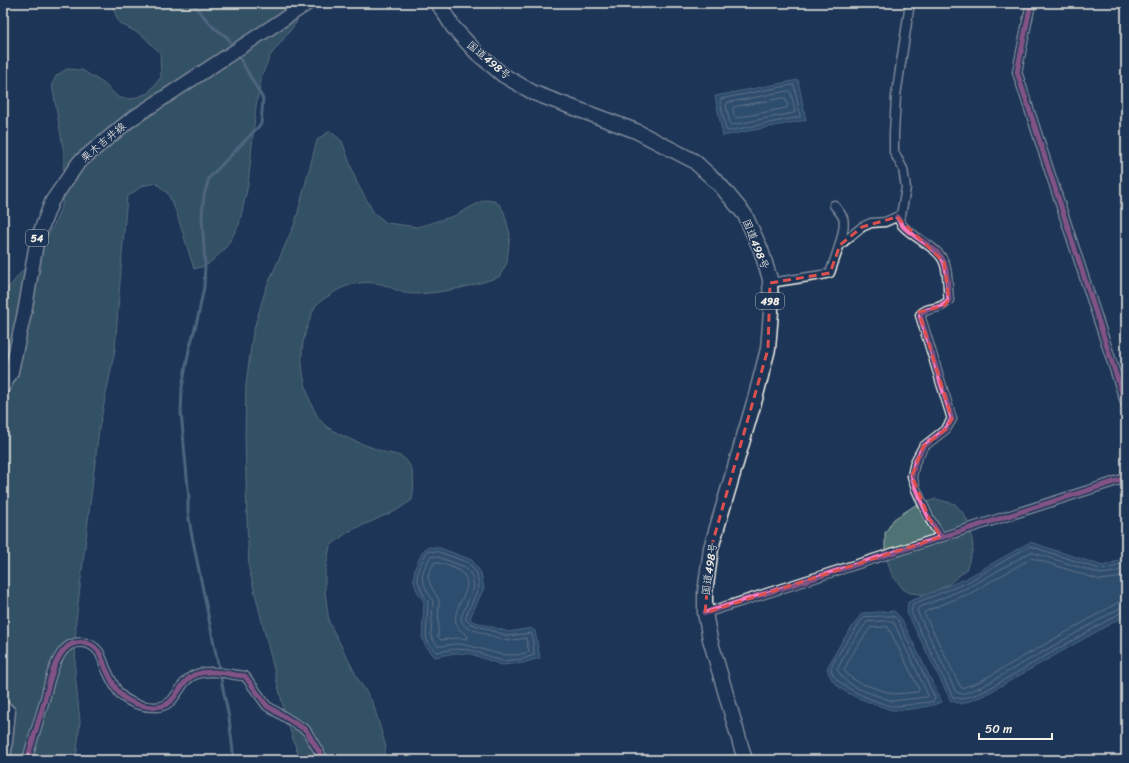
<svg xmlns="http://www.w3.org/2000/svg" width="1129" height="763" viewBox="0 0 1129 763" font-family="Sriracha,'Klee One',sans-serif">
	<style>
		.green { fill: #4f7374; stroke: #a2b2ae }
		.water { fill: #426a89; stroke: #89a0af }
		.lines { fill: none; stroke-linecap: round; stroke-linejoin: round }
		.shore { stroke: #adbbc2; stroke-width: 1 }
		.stream { stroke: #89a0af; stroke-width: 3 }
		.minor-casing { stroke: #f4f1e8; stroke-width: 11 }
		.primary-casing { stroke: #f4f1e8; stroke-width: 16 }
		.trunk-casing { stroke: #f4f1e8; stroke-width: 17 }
		.minor { stroke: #1d3557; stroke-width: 8 }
		.primary { stroke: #1d3557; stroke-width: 13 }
		.trunk { stroke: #1d3557; stroke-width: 14 }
		.cycleway-casing { stroke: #1d3557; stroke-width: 8 }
		.cycleway { stroke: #fd7abc; stroke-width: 5 }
		.marked { fill: none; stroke: #dc504e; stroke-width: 3; stroke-dasharray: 8 5; stroke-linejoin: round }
		.labels { text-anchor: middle; stroke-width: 3; stroke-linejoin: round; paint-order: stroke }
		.shield { fill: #1d3557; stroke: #b4b9bc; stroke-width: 1 }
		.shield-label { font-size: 10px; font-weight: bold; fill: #f4f1e8 }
		.street-label { font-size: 11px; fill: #f4f1e8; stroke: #1d3557 }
	</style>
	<rect width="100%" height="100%" fill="#1d3557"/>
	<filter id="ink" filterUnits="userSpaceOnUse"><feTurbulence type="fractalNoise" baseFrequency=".025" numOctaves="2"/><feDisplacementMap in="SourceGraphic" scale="8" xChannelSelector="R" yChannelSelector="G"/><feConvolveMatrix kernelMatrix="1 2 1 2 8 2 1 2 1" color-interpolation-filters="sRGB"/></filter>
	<g filter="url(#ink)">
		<g class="green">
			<polygon points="111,3 301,3 296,23 270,56 262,75 256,106 248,185 239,225 225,249 207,265 194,269 176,211 168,194 156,183 142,186 127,197 122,255 115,350 99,429 76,621 75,672 80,722 76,760 3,760 3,292 10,286 35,255 54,225 63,202 64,153 52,84 57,75 67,69 82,70 103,83 119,98 132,99 148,93 161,77 160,53 142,35 119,23"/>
			<path d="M330 131 342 141 357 183 374 213 387 223 417 227 454 216 484 200 494 201 500 205 504 212 510 234 507 263 499 277C472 286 445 293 416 294 402 294 399 291 387 286 368 279 346 283 330 295 324 299 317 302 314 309 308 323 302 339 302 355 301 375 310 413 326 426 332 431 344 436 352 440 363 444 373 448 384 452 391 454 400 454 406 460 416 471 414 487 412 500L397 510 348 532 330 546 325 573V592L329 622 358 679 373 703 386 747 383 760H300L286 718 249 569 247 522 245 436 246 384 253 332 266 288 295 223 317 140Z"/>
			<polygon points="936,499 955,504 964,514 971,529 973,549 966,570 949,584 928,595 910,593 903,589 892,575 885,554 885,533 894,519 914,506"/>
		</g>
		<g class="water">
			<polygon points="798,80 806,120 723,136 715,96"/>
			<polygon points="1030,542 1103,566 1112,563 1126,557 1126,615 985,695 962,704 951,701 907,613 908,602 965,579"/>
			<path d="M428 547 440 548 472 560 481 573 484 588 470 618 472 621 509 632 531 628 535 631 540 658 523 663 502 665 471 654 456 653 435 657 425 645 422 637 424 602C413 587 410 576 419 559 422 554 423 549 428 547Z"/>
			<path d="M894 611 901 618 942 702C929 707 906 711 892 710 887 709 880 706 875 704 856 698 831 689 827 668L841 643 862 613Z"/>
		</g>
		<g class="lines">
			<g class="shore">
				<polygon points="794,85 800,115 800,117 728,131 726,130 720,101 721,99"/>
				<polygon points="789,91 791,93 795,111 794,113 732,125 730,124 726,105 727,103"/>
				<polygon points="784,98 786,100 788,106 786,108 736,118 734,116 733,109 734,107"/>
				<polygon points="429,551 439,552 469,563 477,574 479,587 466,616 466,620 469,623 508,636 530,633 532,634 534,655 522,659 502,661 471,650 456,649 436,652 428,643 426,637 428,602 422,592 417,578 419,567 427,552"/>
				<path d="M431 556 438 557 465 567 472 576 474 587 461 617C461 623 465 627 470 629L507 641 526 638 529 652C502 661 485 647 459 644 452 643 445 647 438 646L433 640 431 636 433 601 426 589 422 578 424 569Z"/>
				<polyline points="1126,561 1114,567 1102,570 1030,546 966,583 913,604 911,612 953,697 962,699 983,692 1122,612 1126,612"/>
				<path d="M435 562C509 579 426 611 468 636L467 639 456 638 441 640 438 637 439 600 431 586 428 577 430 571Z"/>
				<polyline points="1126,567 1115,572 1101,574 1031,552 969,587 918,608 917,611 956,692 962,694 981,687 1120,608 1126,606"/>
				<polyline points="1126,573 1116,578 1100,580 1032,558 971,593 926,611 924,613 960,686 962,688 979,682 1117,603 1126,600"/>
				<path d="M893 616 898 620 935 698 934 701 930 702C918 703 905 706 893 706 881 705 831 685 831 669 832 661 858 626 864 617Z"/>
				<polygon points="891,621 894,623 928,695 927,697 892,701 859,689 846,681 837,670 848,648 867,622"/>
				<polygon points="888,627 919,689 918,692 893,694 862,684 850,677 844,670 854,651 870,628"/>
			</g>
			<g class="stream">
				<polyline points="192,3 213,27 227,37 234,48"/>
				<polyline points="234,760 229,718 191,531 188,512 188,500 189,499 181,412 182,387 189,350 198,317 204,287 205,265 202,215 204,195 209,178 261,124 263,99 237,53"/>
			</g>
			<defs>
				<g id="minor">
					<polyline points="1031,3 1017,72 1126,405"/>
					<path d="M897 217C899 219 900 222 902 225 913 238 938 247 944 262 949 274 947 288 949 300 939 312 928 305 920 315L952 419 946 429 923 447 915 462 912 476 916 489 929 518 941 537"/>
					<polyline points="840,245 862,227 871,223 885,222 901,215 906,188 903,169 894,152 894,133 896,96 910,3"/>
					<path d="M770 283 822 275 830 273C834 261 847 229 843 218 841 213 837 209 834 205"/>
					<polyline points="705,613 1126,478"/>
					<polyline points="3,708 7,707 11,711 6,760"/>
					<path d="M27 760C33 740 39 719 45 699 49 683 53 664 63 651 73 639 90 640 99 652 102 657 104 664 106 669 109 675 116 691 121 695 129 703 143 707 155 707 179 707 177 680 197 674 212 669 231 675 245 676L267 706 306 730 324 760"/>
				</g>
				<polyline id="primary" points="3,387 11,373 25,310 37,240 52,201 79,162 130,120 308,3"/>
				<polyline id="trunk" points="438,3 453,27 477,53 503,75 534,93 636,131 694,161 720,185 745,215 761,250 770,279 771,312 768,349 755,399 711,548 705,593 705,613 710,639 745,760"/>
			</defs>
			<use href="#minor" class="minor-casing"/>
			<use href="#primary" class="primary-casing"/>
			<use href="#trunk" class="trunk-casing"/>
			<use href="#minor" class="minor"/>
			<use href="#primary" class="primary"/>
			<use href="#trunk" class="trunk"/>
			<defs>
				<g id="cycleway">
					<polyline points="1031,3 1017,72 1126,405"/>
					<path d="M897 217C899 219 900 222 902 225 913 238 938 247 944 262 949 274 947 288 949 300 939 312 928 305 920 315L952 419 946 429 923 447 915 462 912 476 916 489 929 518 941 537"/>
					<polyline points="705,613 1126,478"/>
					<path d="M27 760C33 740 39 719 45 699 49 683 53 664 63 651 73 639 90 640 99 652 102 657 104 664 106 669 109 675 116 691 121 695 129 703 143 707 155 707 179 707 177 680 197 674 212 669 231 675 245 676L267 706 306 730 324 760"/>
				</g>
			</defs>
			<use href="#cycleway" class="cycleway-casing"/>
			<use href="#cycleway" class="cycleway"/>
		</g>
	</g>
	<path d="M0 0H1129V763H0ZM897 217 944 262 949 300 944 306 919 312 952 419 946 429 923 447 912 476 929 518 941 537 705 613 711 548 768 349 770 283 830 273 840 245 862 227Z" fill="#1d3557" fill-opacity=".55" fill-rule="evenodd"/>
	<path class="marked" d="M897 217 944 262 949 300 944 306 919 312 952 419 946 429 923 447 912 476 929 518 941 537 705 613 711 548 768 349 770 283 830 273 840 245 862 227Z"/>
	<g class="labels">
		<g class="shield">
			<rect x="26" y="230" width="22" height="16" rx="3"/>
			<rect x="756" y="293" width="28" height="16" rx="3"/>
		</g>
		<g class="shield-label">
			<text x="37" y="242">54</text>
			<text x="770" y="305">498</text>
		</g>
		<g class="street-label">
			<text transform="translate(489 60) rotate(40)" y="4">国道498号</text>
			<text transform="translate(103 142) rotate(-40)" y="4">栗木吉井線</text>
			<text transform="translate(756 244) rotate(68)" y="4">国道498号</text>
			<text transform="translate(709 569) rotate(-82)" y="4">国道498号</text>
		</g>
	</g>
	<rect width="1129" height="763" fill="none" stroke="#1d3557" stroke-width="16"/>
	<rect x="8" y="8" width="1113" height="747" fill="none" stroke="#f4f1e8" stroke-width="1.5" filter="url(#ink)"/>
	<path d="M979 733v6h73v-6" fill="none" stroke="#f4f1e8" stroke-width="2"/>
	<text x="985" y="733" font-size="12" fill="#f4f1e8" stroke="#1d3557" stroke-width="3" paint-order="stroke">50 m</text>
</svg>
